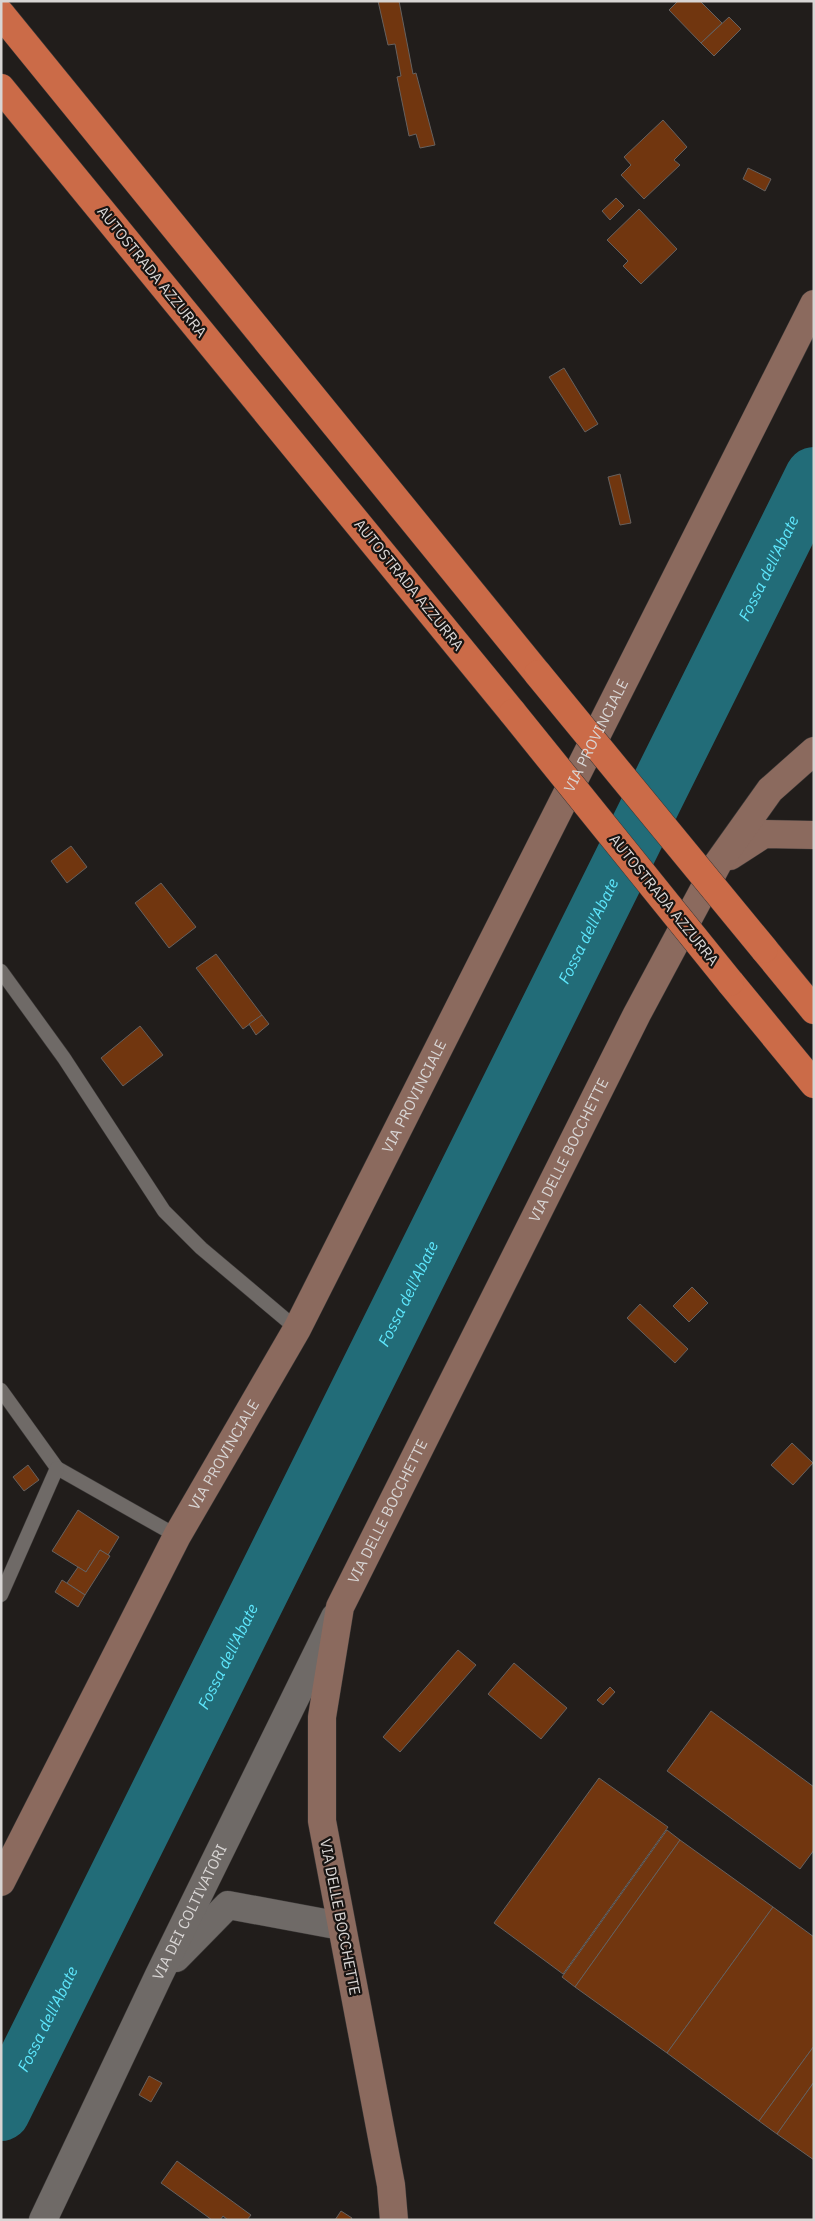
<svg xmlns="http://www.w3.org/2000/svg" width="815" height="2221" viewBox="0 0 815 2221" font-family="'IBM Plex Sans',sans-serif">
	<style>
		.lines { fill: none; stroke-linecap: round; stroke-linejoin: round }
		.river { stroke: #226c78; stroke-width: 58 }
		.building { fill: #71360f; stroke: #66615f }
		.service-casing { stroke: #3b3837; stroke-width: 15 }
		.minor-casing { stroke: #3b3837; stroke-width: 29 }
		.secondary-casing { stroke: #3b3837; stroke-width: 29 }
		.motorway-casing { stroke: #3b3837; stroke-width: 29 }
		.service { stroke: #6f6a67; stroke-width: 14 }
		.minor { stroke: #6f6a67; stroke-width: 28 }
		.secondary { stroke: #8b6a5e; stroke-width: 28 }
		.motorway { stroke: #cb6b48; stroke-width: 28 }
		.motorway-bridge-casing { stroke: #3b3837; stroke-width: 29; stroke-linecap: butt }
		.motorway-bridge { stroke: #cb6b48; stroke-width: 28 }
		.labels { text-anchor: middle; stroke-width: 4.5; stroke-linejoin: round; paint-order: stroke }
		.street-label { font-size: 15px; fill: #d8d5d4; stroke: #181412 }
		.water-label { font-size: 16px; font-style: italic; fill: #5ee7fd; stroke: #181412 }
	</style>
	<rect width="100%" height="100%" fill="#211d1b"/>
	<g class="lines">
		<path class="river" id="s1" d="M1 2112 814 476"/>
	</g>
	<g class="building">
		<polygon points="378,1 399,1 413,74 416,73 435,145 420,148 416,134 409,136 397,77 401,76 395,44 388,45"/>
		<polygon points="678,1 700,1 722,23 701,43 669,10"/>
		<polygon points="729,17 741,29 714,56 701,43"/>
		<polygon points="663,120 687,147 674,160 680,165 644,199 621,175 631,165 624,157"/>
		<polygon points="748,168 771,179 765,191 743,179"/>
		<polygon points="616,198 624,206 610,220 602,211"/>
		<polygon points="639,209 677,249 641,284 623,266 628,261 607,240"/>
		<polygon points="564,368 598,424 585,432 549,377"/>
		<polygon points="620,474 631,523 620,525 608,477"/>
		<polygon points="71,846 87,867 67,883 51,861"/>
		<polygon points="161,883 196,927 169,948 135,903"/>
		<polygon points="216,954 262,1015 243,1029 196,968"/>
		<polygon points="262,1015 269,1024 256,1035 249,1024"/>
		<polygon points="140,1026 163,1055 123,1086 101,1058"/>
		<polygon points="692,1287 708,1303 689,1322 673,1306"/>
		<polygon points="640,1304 688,1349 675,1363 627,1318"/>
		<polygon points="792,1443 813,1463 793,1485 771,1465"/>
		<polygon points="28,1465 39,1480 24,1491 13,1477"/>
		<polygon points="78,1510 119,1537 108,1555 100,1550 86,1572 52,1551"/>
		<polygon points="100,1550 110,1556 85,1595 67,1583 78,1567 86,1572"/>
		<polygon points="62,1580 85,1595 78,1607 55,1592"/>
		<polygon points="458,1650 476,1665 400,1752 383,1737"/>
		<polygon points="514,1663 567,1708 541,1739 488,1694"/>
		<polygon points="610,1687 615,1692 603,1705 597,1700"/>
		<polygon points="711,1711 814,1787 814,1850 800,1869 667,1771"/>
		<polygon points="599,1778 668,1827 563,1974 494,1923"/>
		<polygon points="667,1830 680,1840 575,1987 562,1977"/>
		<polygon points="680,1840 773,1907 667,2053 575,1987"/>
		<polygon points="773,1907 814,1937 814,2046 759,2121 667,2053"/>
		<polygon points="814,2046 814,2082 777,2134 759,2121"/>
		<polygon points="149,2076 162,2083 151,2102 139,2095"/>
		<polygon points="814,2082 814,2160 777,2134"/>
		<polygon points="177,2161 251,2215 247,2220 228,2220 223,2216 220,2220 212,2220 161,2183"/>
		<polygon points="341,2211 352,2218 351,2220 335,2220"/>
	</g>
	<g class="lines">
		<defs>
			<g id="service">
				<polyline points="1,971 64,1058 164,1211 201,1248 297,1329"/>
				<polyline points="1,1390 57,1468 177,1536"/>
				<polyline points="1,1595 57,1468"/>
			</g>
			<g id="minor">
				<polyline points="176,1958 228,1905 341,1926"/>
				<path id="s2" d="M43 2220 159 1975 335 1617"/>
			</g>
			<g id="secondary">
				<polyline points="730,856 764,834 814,835"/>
				<path id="s3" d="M1 1882 177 1536 297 1329 814 304"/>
				<path id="s4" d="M394 2220 391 2185 322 1821V1717L340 1607 637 1014 718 863 770 790 814 751"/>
			</g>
			<g id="motorway">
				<polyline points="1,14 538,674"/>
				<polyline points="1,88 513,713"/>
				<polyline points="764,949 814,1010"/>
				<polyline points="730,982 814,1084"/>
			</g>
		</defs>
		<use href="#service" class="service-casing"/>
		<use href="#minor" class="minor-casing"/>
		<use href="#secondary" class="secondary-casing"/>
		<use href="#motorway" class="motorway-casing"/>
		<use href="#service" class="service"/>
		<use href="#minor" class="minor"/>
		<use href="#secondary" class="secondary"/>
		<use href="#motorway" class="motorway"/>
		<defs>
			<g id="motorway-bridge">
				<polyline points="538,674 764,949"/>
				<polyline points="513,713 730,982"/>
			</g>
		</defs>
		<use href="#motorway-bridge" class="motorway-bridge-casing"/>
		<use href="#motorway-bridge" class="motorway-bridge"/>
	</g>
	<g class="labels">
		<g class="street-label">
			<text transform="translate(152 272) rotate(51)" y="5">AUTOSTRADA AZZURRA</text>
			<text transform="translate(409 585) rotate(51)" y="5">AUTOSTRADA AZZURRA</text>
			<text dy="5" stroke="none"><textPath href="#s3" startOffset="1292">VIA PROVINCIALE</textPath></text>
			<text transform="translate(664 900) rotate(51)" y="5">AUTOSTRADA AZZURRA</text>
			<text dy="5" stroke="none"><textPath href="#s3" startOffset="888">VIA PROVINCIALE</textPath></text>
			<text dy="5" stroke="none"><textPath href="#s4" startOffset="1132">VIA DELLE BOCCHETTE</textPath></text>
			<text dy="5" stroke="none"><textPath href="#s3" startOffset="482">VIA PROVINCIALE</textPath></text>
			<text dy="5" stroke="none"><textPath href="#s4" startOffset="728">VIA DELLE BOCCHETTE</textPath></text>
			<text dy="5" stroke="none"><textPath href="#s2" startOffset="341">VIA DEI COLTIVATORI</textPath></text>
			<text transform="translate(340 1917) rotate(79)" y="5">VIA DELLE BOCCHETTE</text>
		</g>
		<g class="water-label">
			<text dy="6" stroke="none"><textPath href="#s1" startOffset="1724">Fossa dell'Abate</textPath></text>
			<text dy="6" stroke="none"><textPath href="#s1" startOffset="1319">Fossa dell'Abate</textPath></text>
			<text dy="6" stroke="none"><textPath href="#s1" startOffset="914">Fossa dell'Abate</textPath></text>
			<text dy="6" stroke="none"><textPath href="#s1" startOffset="509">Fossa dell'Abate</textPath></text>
			<text dy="6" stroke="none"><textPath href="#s1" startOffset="104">Fossa dell'Abate</textPath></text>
		</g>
	</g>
	<rect width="815" height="2221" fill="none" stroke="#d8d5d4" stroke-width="5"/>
</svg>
